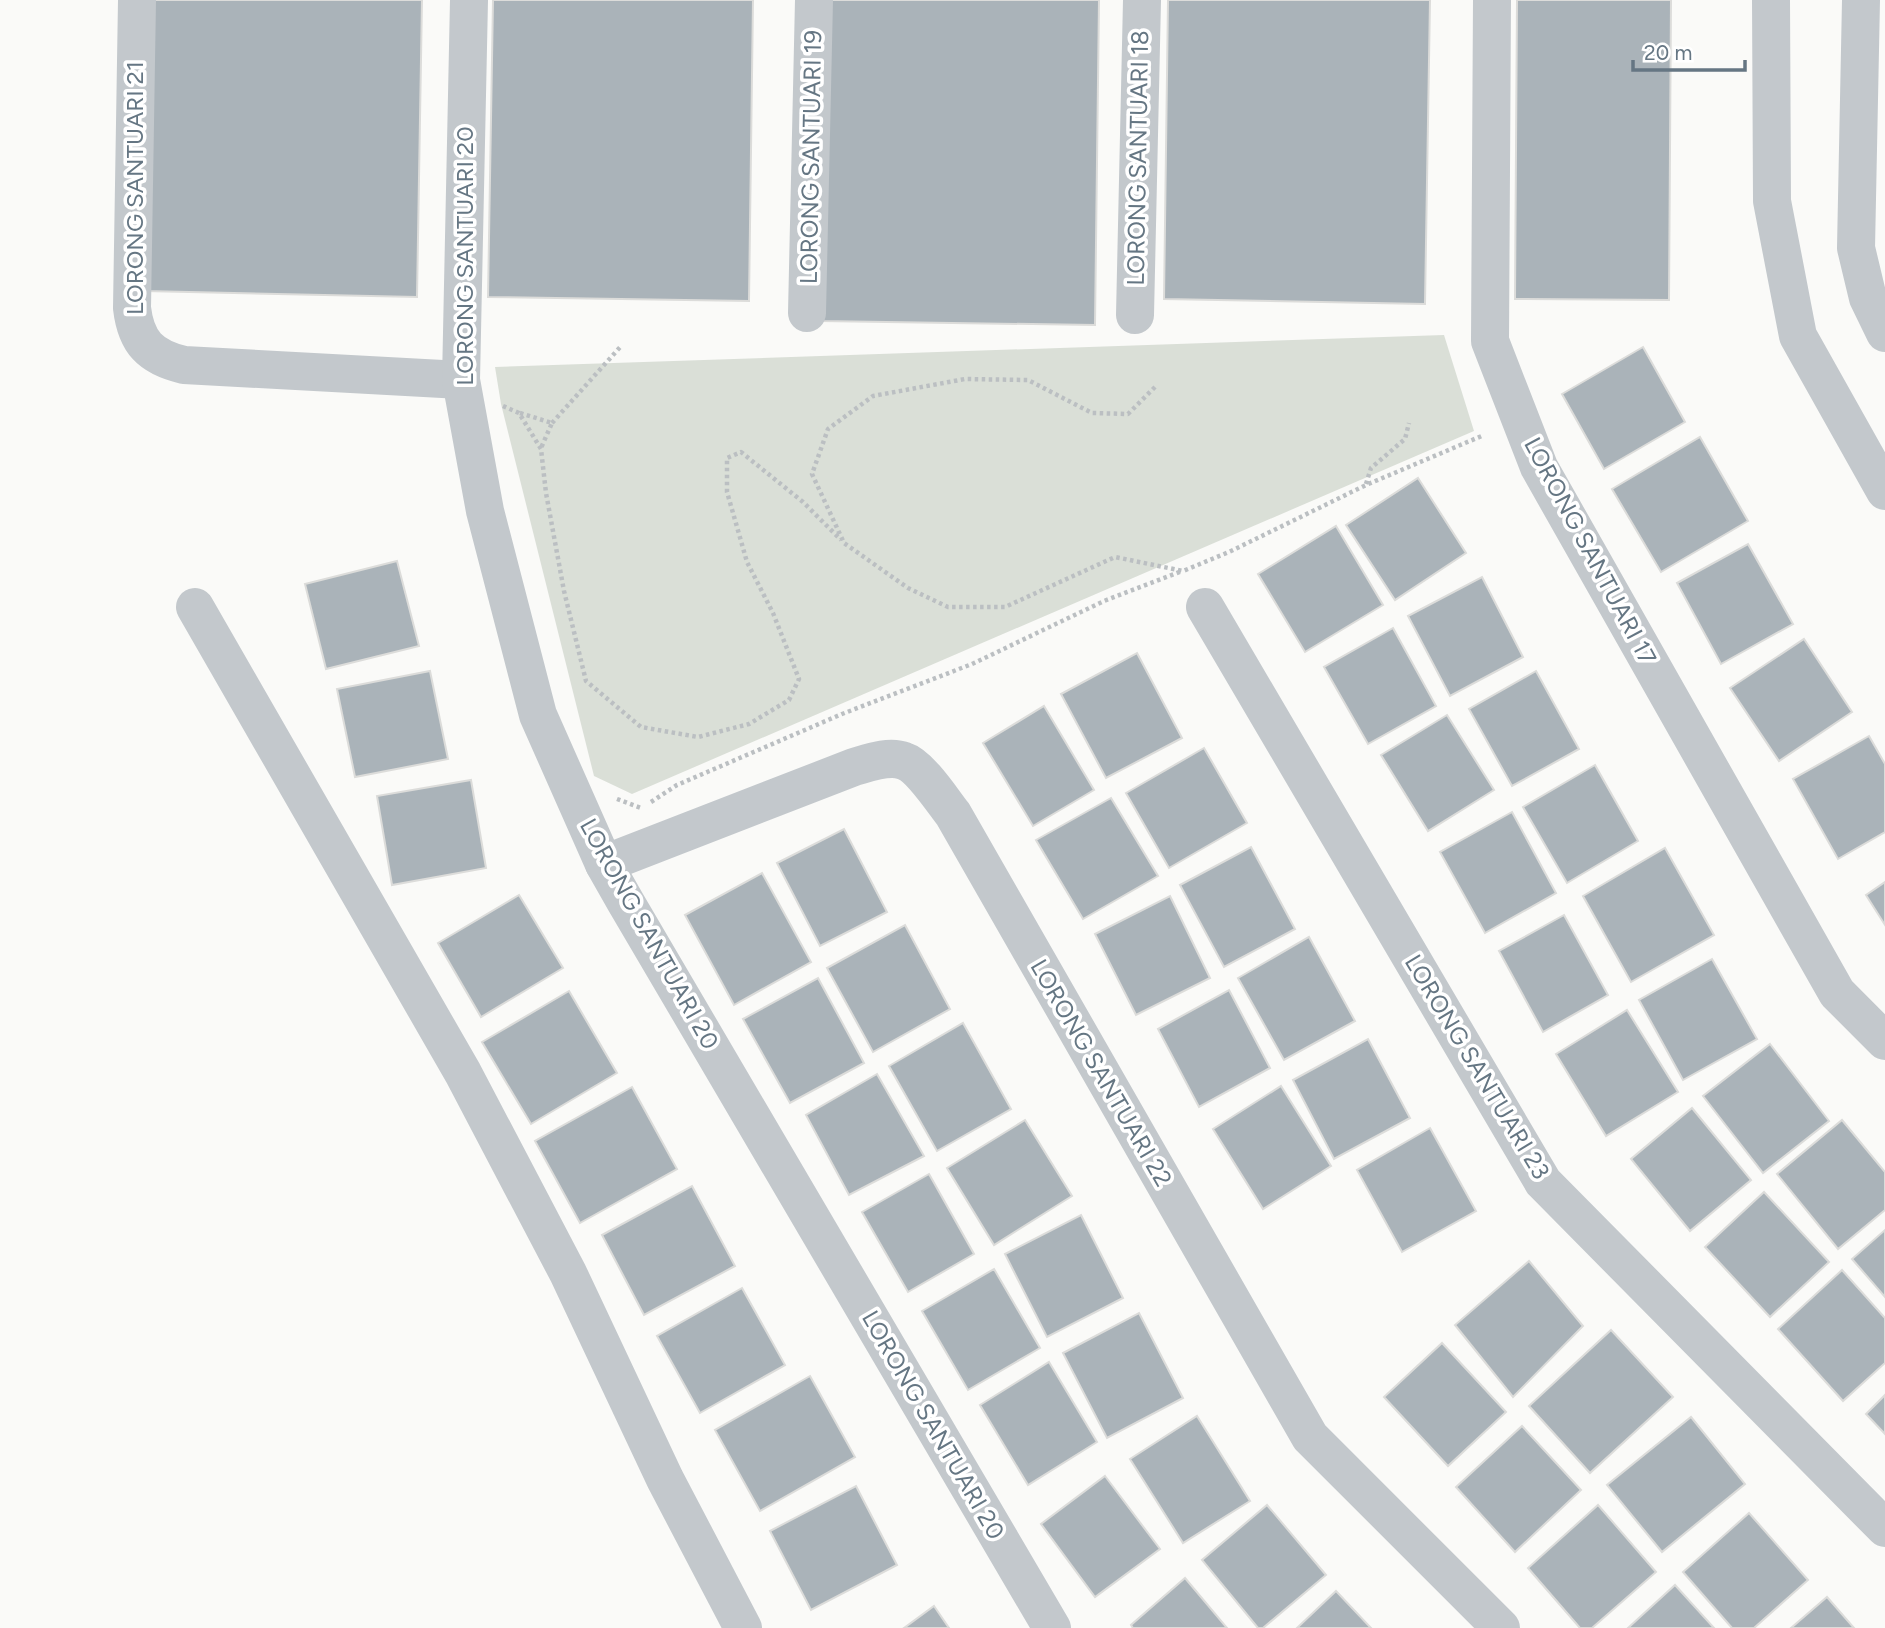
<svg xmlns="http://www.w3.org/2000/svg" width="1885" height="1628" viewBox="0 0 1885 1628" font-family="Figtree,sans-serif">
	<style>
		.green { fill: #dadfd7 }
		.building { fill: #aab3b9; stroke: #dcdcda; stroke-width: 2 }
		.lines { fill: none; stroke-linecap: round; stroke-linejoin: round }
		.path { stroke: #bbbfc2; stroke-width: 4.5; stroke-dasharray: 3.5 3.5; stroke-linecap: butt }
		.minor { stroke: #c3c8cc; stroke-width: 38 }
		.labels { text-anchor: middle; stroke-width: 7; stroke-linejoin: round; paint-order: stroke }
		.street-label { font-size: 24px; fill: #657683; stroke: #fff }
	</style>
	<rect width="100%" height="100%" fill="#fafaf8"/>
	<polygon class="green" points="1444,335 1474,431 632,794 594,776 501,404 495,367"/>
	<g class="building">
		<polygon points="151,0 422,0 417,297 145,291"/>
		<polygon points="493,0 753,0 749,301 488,297"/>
		<polygon points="825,0 1099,0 1095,325 821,321"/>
		<polygon points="1168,0 1430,0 1425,304 1164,299"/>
		<polygon points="1517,0 1671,0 1669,300 1515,299"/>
		<polygon points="1643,347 1685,422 1604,469 1562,394"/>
		<polygon points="1700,437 1748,521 1661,572 1612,489"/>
		<polygon points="1418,478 1466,553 1395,600 1346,525"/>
		<polygon points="1336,526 1383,605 1305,652 1258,574"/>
		<polygon points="1748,544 1793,624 1721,664 1677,583"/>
		<polygon points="397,561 419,646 326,669 305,584"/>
		<polygon points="1482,577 1523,657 1450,696 1408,616"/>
		<polygon points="1393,628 1436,706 1368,744 1324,667"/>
		<polygon points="1804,639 1852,712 1779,761 1730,688"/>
		<polygon points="1137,653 1182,738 1106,778 1061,694"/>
		<polygon points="430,671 448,759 355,777 337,689"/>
		<polygon points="1536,671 1579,749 1512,786 1469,709"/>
		<polygon points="1044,706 1094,790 1033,826 983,743"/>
		<polygon points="1447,715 1494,790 1428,831 1381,755"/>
		<polygon points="1869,736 1885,764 1885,832 1838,859 1793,779"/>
		<polygon points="1204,748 1247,823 1169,868 1126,793"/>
		<polygon points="1595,765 1638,841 1567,883 1523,807"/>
		<polygon points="471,780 486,868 392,885 377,796"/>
		<polygon points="1111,798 1158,876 1083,919 1036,840"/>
		<polygon points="1512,812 1556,893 1485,933 1440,852"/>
		<polygon points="844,829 887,912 820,946 777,863"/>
		<polygon points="1251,847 1295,929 1224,967 1180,885"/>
		<polygon points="1665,848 1714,935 1631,982 1583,896"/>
		<polygon points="762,873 811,962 734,1005 685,915"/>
		<polygon points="1885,882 1885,925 1866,895"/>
		<polygon points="519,895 563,968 481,1017 438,943"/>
		<polygon points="1170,896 1210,978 1136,1015 1095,934"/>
		<polygon points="1564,915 1608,995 1543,1032 1499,951"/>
		<polygon points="905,925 950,1009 873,1052 827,968"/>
		<polygon points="1309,937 1355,1021 1284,1060 1238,978"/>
		<polygon points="1712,959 1757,1039 1683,1080 1639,1000"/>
		<polygon points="818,978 864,1063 790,1103 743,1019"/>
		<polygon points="1229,990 1270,1068 1199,1107 1158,1029"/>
		<polygon points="569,991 617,1073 531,1124 482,1042"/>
		<polygon points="1627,1010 1678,1092 1606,1136 1556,1054"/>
		<polygon points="963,1023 1011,1109 937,1151 889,1066"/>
		<polygon points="1368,1039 1410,1118 1334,1159 1293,1080"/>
		<polygon points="1770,1044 1829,1121 1763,1173 1703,1096"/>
		<polygon points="877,1074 924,1156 849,1195 806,1115"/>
		<polygon points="1281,1086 1331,1166 1263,1209 1213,1129"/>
		<polygon points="632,1087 677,1169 580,1223 535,1141"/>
		<polygon points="1692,1108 1751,1180 1690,1231 1631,1159"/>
		<polygon points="1025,1120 1072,1196 994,1245 947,1168"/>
		<polygon points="1842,1120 1885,1172 1885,1210 1838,1249 1777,1174"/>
		<polygon points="1430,1128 1476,1211 1402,1252 1357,1170"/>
		<polygon points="929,1174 974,1254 908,1292 862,1212"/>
		<polygon points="692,1186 735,1266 644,1315 602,1235"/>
		<polygon points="1764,1192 1829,1262 1770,1317 1705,1247"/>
		<polygon points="1081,1215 1123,1298 1047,1337 1005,1254"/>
		<polygon points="1885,1230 1885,1297 1852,1259"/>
		<polygon points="1529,1261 1583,1326 1513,1397 1455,1325"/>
		<polygon points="994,1269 1040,1348 968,1390 922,1311"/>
		<polygon points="1842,1270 1885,1318 1885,1363 1843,1401 1778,1329"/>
		<polygon points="742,1288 785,1365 700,1413 657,1336"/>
		<polygon points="1139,1313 1183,1398 1107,1438 1063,1353"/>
		<polygon points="1611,1330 1673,1397 1590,1473 1529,1406"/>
		<polygon points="1442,1343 1506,1412 1448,1466 1384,1397"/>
		<polygon points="1049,1362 1097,1442 1028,1485 980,1405"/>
		<polygon points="810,1376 855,1457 760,1511 715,1430"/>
		<polygon points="1885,1395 1885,1434 1866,1414"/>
		<polygon points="1197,1416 1250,1501 1183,1543 1130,1459"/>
		<polygon points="1691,1417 1745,1484 1662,1552 1607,1485"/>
		<polygon points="1522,1426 1581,1490 1515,1552 1456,1487"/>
		<polygon points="1105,1476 1160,1549 1095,1597 1041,1524"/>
		<polygon points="856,1486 897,1565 811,1610 770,1531"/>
		<polygon points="1267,1505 1326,1575 1263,1628 1258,1628 1202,1560"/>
		<polygon points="1598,1505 1656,1572 1592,1628 1580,1628 1528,1568"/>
		<polygon points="1749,1513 1808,1580 1754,1628 1732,1628 1683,1572"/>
		<polygon points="1185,1578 1227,1628 1133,1628 1131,1625"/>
		<polygon points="1675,1585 1714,1628 1628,1628"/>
		<polygon points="1336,1591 1371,1628 1297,1628"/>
		<polygon points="1827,1597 1854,1628 1791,1628"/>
		<polygon points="934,1606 949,1628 904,1628"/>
	</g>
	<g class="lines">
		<g class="path">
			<polyline points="1155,387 1128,414 1092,413 1028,380 965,379 873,396 828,429 812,474 844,543 908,588 948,607 1005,607 1115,557 1183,571 1229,552 1366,485 1484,435"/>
			<polyline points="503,406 519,413 541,449 546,493 564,591 586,681 641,727 698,737 749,724 789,700 799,679 773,613 747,562 727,492 727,458 741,452 803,502 841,540"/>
			<polyline points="520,413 552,423 541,448"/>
			<polyline points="552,423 622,345"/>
			<polyline points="1366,484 1371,468 1405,439 1409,423"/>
			<polyline points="617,799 641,808"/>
			<polyline points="651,802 677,785 842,714 972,664 1104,601 1182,571"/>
		</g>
		<g class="minor">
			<path d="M137 0 132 308C136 342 150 357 184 365L461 380"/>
			<polyline points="469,0 461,380 485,511 538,715 604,864 625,901 1052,1628"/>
			<polyline points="1492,0 1490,341 1539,467 1837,993 1885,1041"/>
			<polyline points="1771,0 1772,201 1798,336 1885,491"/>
			<polyline points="1861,0 1856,248 1868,298 1885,333"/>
			<polyline points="807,313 814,0"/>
			<polyline points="1135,315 1142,0"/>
			<polyline points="195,607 463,1073 568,1273 665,1479 743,1628"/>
			<polyline points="1205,607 1543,1182 1885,1528"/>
			<path d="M604 864 854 767C868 763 889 755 904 761 920 766 942 800 953 814L1310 1437 1501 1628"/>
		</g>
	</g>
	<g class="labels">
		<g class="street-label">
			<text transform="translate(811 157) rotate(-89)" y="8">LORONG SANTUARI 19</text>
			<text transform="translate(1138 158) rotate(-89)" y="8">LORONG SANTUARI 18</text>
			<text transform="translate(135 188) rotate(-90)" y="8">LORONG SANTUARI 21</text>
			<text transform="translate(465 256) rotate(-90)" y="8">LORONG SANTUARI 20</text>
			<text transform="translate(1590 551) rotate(62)" y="8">LORONG SANTUARI 17</text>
			<text transform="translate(649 934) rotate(61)" y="8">LORONG SANTUARI 20</text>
			<text transform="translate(1477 1067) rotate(59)" y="8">LORONG SANTUARI 23</text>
			<text transform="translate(1101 1073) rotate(60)" y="8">LORONG SANTUARI 22</text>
			<text transform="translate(933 1425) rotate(60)" y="8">LORONG SANTUARI 20</text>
		</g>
	</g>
	<path d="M1633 60v10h112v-10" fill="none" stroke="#657683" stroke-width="3.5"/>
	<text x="1644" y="60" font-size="21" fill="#657683" stroke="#ffffff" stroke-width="5" paint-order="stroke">20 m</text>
</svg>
